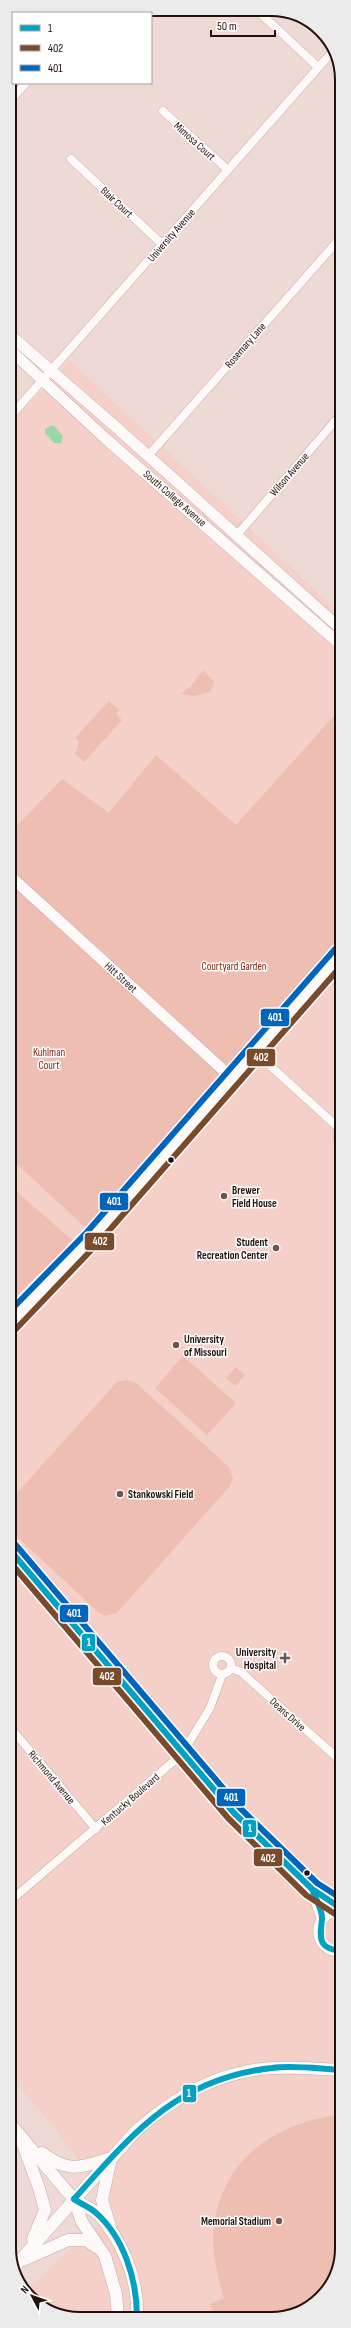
<svg xmlns="http://www.w3.org/2000/svg" width="351" height="2328" viewBox="0 0 351 2328" font-family="'Sofia Sans Condensed',sans-serif">
	<style>
		.built { fill: #f4d0c8 }
		.green { fill: #eebeb3 }
		.water { fill: #99d8a8 }
		.lines { fill: none; stroke-linecap: round; stroke-linejoin: round }
		.street-casing { stroke: #c1aeaa; stroke-width: 9 }
		.secondary-casing { stroke: #c1aeaa; stroke-width: 12 }
		.primary-casing { stroke: #c1aeaa; stroke-width: 13 }
		.street { stroke: #fdf9f9; stroke-width: 8 }
		.secondary { stroke: #fdf9f9; stroke-width: 11 }
		.primary { stroke: #fdf9f9; stroke-width: 12 }
		.bus-1-casing { stroke: #fefefe; stroke-width: 9 }
		.bus-2-casing { stroke: #fefefe; stroke-width: 9 }
		.bus-3-casing { stroke: #fefefe; stroke-width: 9 }
		.bus-1 { stroke: #02a1c4; stroke-width: 6 }
		.bus-2 { stroke: #7a4b2a; stroke-width: 6 }
		.bus-3 { stroke: #0065bd; stroke-width: 6 }
		.bus-dot { fill: #22110d; stroke: #fefefe; stroke-width: 1.5 }
		.poi-dot { fill: #6a5753; stroke: #fefefe; stroke-width: 1.5 }
		.labels { text-anchor: middle; stroke-width: 3; stroke-linejoin: round; paint-order: stroke }
		.street-label { font-size: 11px; fill: #22110d; stroke: #fefefe }
		.park-label { font-size: 11px; fill: #7d1f0c; stroke: #fefefe }
		.poi-label { font-size: 11px; font-weight: bold; fill: #22110d; stroke: #fefefe; text-anchor: start }
		.rim { fill: none; stroke: #22110d; stroke-width: 2 }
		.line-badge { stroke: #fefefe; stroke-width: 1.5 }
		.badge-label { font-size: 11px; text-anchor: middle; font-weight: bold; fill: #fff }
	</style>
	<rect width="100%" height="100%" fill="#efd9d4"/>
	<polygon class="built" points="70,361 342,615 342,2248 337,2275 321,2298 276,2319 62,2317 26,2295 25,2291 114,2209 53,2126 9,2075 9,424"/>
	<g class="green">
		<polygon points="203,670 214,682 210,692 193,696 181,694 191,686"/>
		<polygon points="109,701 119,710 116,714 122,720 84,762 75,754 79,741 75,738"/>
		<polygon points="342,707 342,938 86,1228 9,1157 9,834 62,779 109,813 156,755 236,825"/>
		<polygon points="9,1185 73,1241 9,1303"/>
		<polygon points="183,1356 236,1403 207,1435 155,1388"/>
		<polygon points="236,1367 245,1375 235,1386 226,1378"/>
		<polygon points="127,1380 136,1383 229,1467 233,1479 230,1486 117,1613 105,1616 98,1612 9,1529 9,1502 117,1382"/>
		<path d="M331 2116 342 2117V2248L337 2275 321 2298 276 2319 215 2318 210 2304 224 2298C219 2280 214 2262 213 2244 213 2171 263 2127 331 2116Z"/>
	</g>
	<polygon class="water" points="53,425 63,436 61,443 54,443 45,433 45,429"/>
	<g class="lines">
		<defs>
			<g id="street">
				<polyline points="259,12 318,67"/>
				<polyline points="9,102 26,83"/>
				<polyline points="163,111 228,170"/>
				<polyline points="71,159 163,245"/>
				<polyline points="9,418 332,52"/>
				<polyline points="334,422 342,428"/>
				<polyline points="148,456 342,236"/>
				<polyline points="237,535 342,413"/>
				<polyline points="255,1052 342,1131"/>
				<polyline points="338,1127 338,1139 342,1144"/>
				<polyline points="9,1304 20,1314"/>
				<circle cx="222" cy="1665" r="9"/>
				<polyline points="231,1668 241,1672 342,1762"/>
				<polyline points="9,1726 96,1829"/>
				<polyline points="9,1902 182,1754 210,1708 222,1675"/>
			</g>
			<g id="secondary">
				<polyline points="9,334 116,427 342,630"/>
				<polyline points="9,349 106,439 342,646"/>
				<polyline points="9,875 232,1078"/>
				<polyline points="9,1324 93,1237 342,953"/>
				<polyline points="9,1549 234,1813 312,1889 342,1909"/>
				<polyline points="312,1889 322,1918"/>
				<path d="M342 1909C310 1911 312 1953 342 1951"/>
			</g>
			<g id="primary">
				<path d="M9 2122C30 2147 51 2173 72 2197 79 2205 91 2207 98 2214 123 2241 139 2281 137 2317"/>
				<polyline points="22,2142 39,2188 45,2210 33,2239"/>
				<path d="M42 2153C69 2174 81 2167 111 2158L102 2200 110 2226"/>
				<polyline points="74,2199 82,2222 105,2256 116,2294 118,2317"/>
				<polyline points="23,2260 68,2240 86,2240 98,2248"/>
				<path d="M15 2266 135 2132C174 2097 220 2070 274 2068 297 2067 320 2069 342 2070"/>
			</g>
		</defs>
		<use href="#street" class="street-casing"/>
		<use href="#secondary" class="secondary-casing"/>
		<use href="#primary" class="primary-casing"/>
		<use href="#street" class="street"/>
		<use href="#secondary" class="secondary"/>
		<use href="#primary" class="primary"/>
		<defs>
			<g id="bus-1">
				<polyline points="9,1549 234,1813 312,1889 342,1909"/>
				<path d="M312 1889C315 1897 323 1911 322 1919 320 1937 317 1949 342 1951"/>
				<path d="M74 2199C133 2133 178 2078 272 2068 295 2065 319 2069 342 2070"/>
				<path d="M74 2199C81 2204 89 2207 95 2212 124 2237 137 2280 137 2317"/>
			</g>
			<g id="bus-2">
				<polyline points="15,1330 99,1242 342,965"/>
				<polyline points="9,1561 228,1818 306,1895 338,1916"/>
			</g>
			<g id="bus-3">
				<polyline points="9,1312 87,1232 336,948"/>
				<polyline points="15,1544 240,1808 317,1883 342,1899"/>
			</g>
		</defs>
		<use href="#bus-1" class="bus-1-casing"/>
		<use href="#bus-2" class="bus-2-casing"/>
		<use href="#bus-3" class="bus-3-casing"/>
		<use href="#bus-1" class="bus-1"/>
		<use href="#bus-2" class="bus-2"/>
		<use href="#bus-3" class="bus-3"/>
	</g>
	<g class="bus-dot">
		<circle cx="171" cy="1160" r="3.5"/>
		<circle cx="307" cy="1873" r="3.5"/>
	</g>
	<g class="poi-dot">
		<circle cx="224" cy="1196" r="4"/>
		<circle cx="276" cy="1248" r="4"/>
		<circle cx="176" cy="1345" r="4"/>
		<circle cx="120" cy="1494" r="4"/>
		<path d="M283 1652h4v4h4v4h-4v4h-4v-4h-4v-4h4z"/>
		<circle cx="279" cy="2221" r="4"/>
	</g>
	<g class="labels">
		<g class="street-label">
			<text transform="translate(195 141) rotate(42)" y="4">Mimosa Court</text>
			<text transform="translate(117 202) rotate(43)" y="4">Blair Court</text>
			<text transform="translate(171 235) rotate(-49)" y="4">University Avenue</text>
			<text transform="translate(245 345) rotate(-49)" y="4">Rosemary Lane</text>
			<text transform="translate(289 474) rotate(-49)" y="4">Wilson Avenue</text>
			<text transform="translate(175 498) rotate(41)" y="4">South College Avenue</text>
			<text transform="translate(121 977) rotate(42)" y="4">Hitt Street</text>
			<text transform="translate(288 1714) rotate(42)" y="4">Deans Drive</text>
			<text transform="translate(52 1777) rotate(50)" y="4">Richmond Avenue</text>
			<text transform="translate(130 1799) rotate(-41)" y="4">Kentucky Boulevard</text>
		</g>
		<g class="park-label">
			<text x="234" y="970">Courtyard Garden</text>
			<text x="49" y="1056">Kuhlman<tspan x="49" dy="13">Court</tspan></text>
		</g>
		<g class="poi-label">
			<text x="232" y="1194">Brewer<tspan x="232" dy="13">Field House</tspan></text>
			<text x="268" y="1246" text-anchor="end">Student<tspan x="268" dy="13">Recreation Center</tspan></text>
			<text x="184" y="1343">University<tspan x="184" dy="13">of Missouri</tspan></text>
			<text x="128" y="1498">Stankowski Field</text>
			<text x="276" y="1656" text-anchor="end">University<tspan x="276" dy="13">Hospital</tspan></text>
			<text x="271" y="2225" text-anchor="end">Memorial Stadium</text>
		</g>
	</g>
	<path d="M0 0H351V2328H0ZM80 16H271A64 64 0 0 1 335 80V2248A64 64 0 0 1 271 2312H80A64 64 0 0 1 16 2248V80A64 64 0 0 1 80 16Z" fill="#ecebeb" fill-rule="evenodd"/>
	<path class="rim" d="M80 16H271A64 64 0 0 1 335 80V2248A64 64 0 0 1 271 2312H80A64 64 0 0 1 16 2248V80A64 64 0 0 1 80 16Z"/>
	<g class="line-badge">
		<rect x="260" y="1008" width="30" height="19" rx="4" fill="#0065bd"/>
		<rect x="246" y="1048" width="30" height="19" rx="4" fill="#7a4b2a"/>
		<rect x="99" y="1192" width="30" height="19" rx="4" fill="#0065bd"/>
		<rect x="84" y="1232" width="31" height="19" rx="4" fill="#7a4b2a"/>
		<rect x="59" y="1604" width="30" height="19" rx="4" fill="#0065bd"/>
		<rect x="81" y="1633" width="15" height="19" rx="4" fill="#02a1c4"/>
		<rect x="92" y="1667" width="30" height="19" rx="4" fill="#7a4b2a"/>
		<rect x="216" y="1788" width="30" height="19" rx="4" fill="#0065bd"/>
		<rect x="242" y="1819" width="15" height="19" rx="4" fill="#02a1c4"/>
		<rect x="253" y="1848" width="30" height="19" rx="4" fill="#7a4b2a"/>
		<rect x="182" y="2084" width="15" height="19" rx="4" fill="#02a1c4"/>
	</g>
	<g class="badge-label">
		<text x="275" y="1021">401</text>
		<text x="261" y="1061">402</text>
		<text x="114" y="1205">401</text>
		<text x="100" y="1245">402</text>
		<text x="74" y="1617">401</text>
		<text x="89" y="1646">1</text>
		<text x="107" y="1680">402</text>
		<text x="231" y="1801">401</text>
		<text x="250" y="1832">1</text>
		<text x="268" y="1862">402</text>
		<text x="189" y="2097">1</text>
	</g>
	<rect x="12" y="12" width="140" height="72" fill="#fefefe" stroke="#a69f9e"/>
	<rect x="20" y="25" width="20" height="6" fill="#02a1c4" stroke="#a69f9e"/>
	<text x="48" y="32" font-size="12" fill="#22110d">1</text>
	<rect x="20" y="45" width="20" height="6" fill="#7a4b2a" stroke="#a69f9e"/>
	<text x="48" y="52" font-size="12" fill="#22110d">402</text>
	<rect x="20" y="65" width="20" height="6" fill="#0065bd" stroke="#a69f9e"/>
	<text x="48" y="72" font-size="12" fill="#22110d">401</text>
	<g transform="translate(32 2296) rotate(311)" stroke="#fefefe" stroke-width="3" paint-order="stroke">
	<path d="M0-3L7 15L0 10L-7 15Z" fill="#22110d"/>
	<text y="-6" font-size="11" font-weight="bold" text-anchor="middle" fill="#22110d">N</text>
	</g>
	<path d="M211 30v6h64v-6" fill="none" stroke="#22110d" stroke-width="2"/>
	<text x="217" y="30" font-size="12" fill="#22110d" stroke="#fefefe" stroke-width="3" paint-order="stroke">50 m</text>
</svg>
